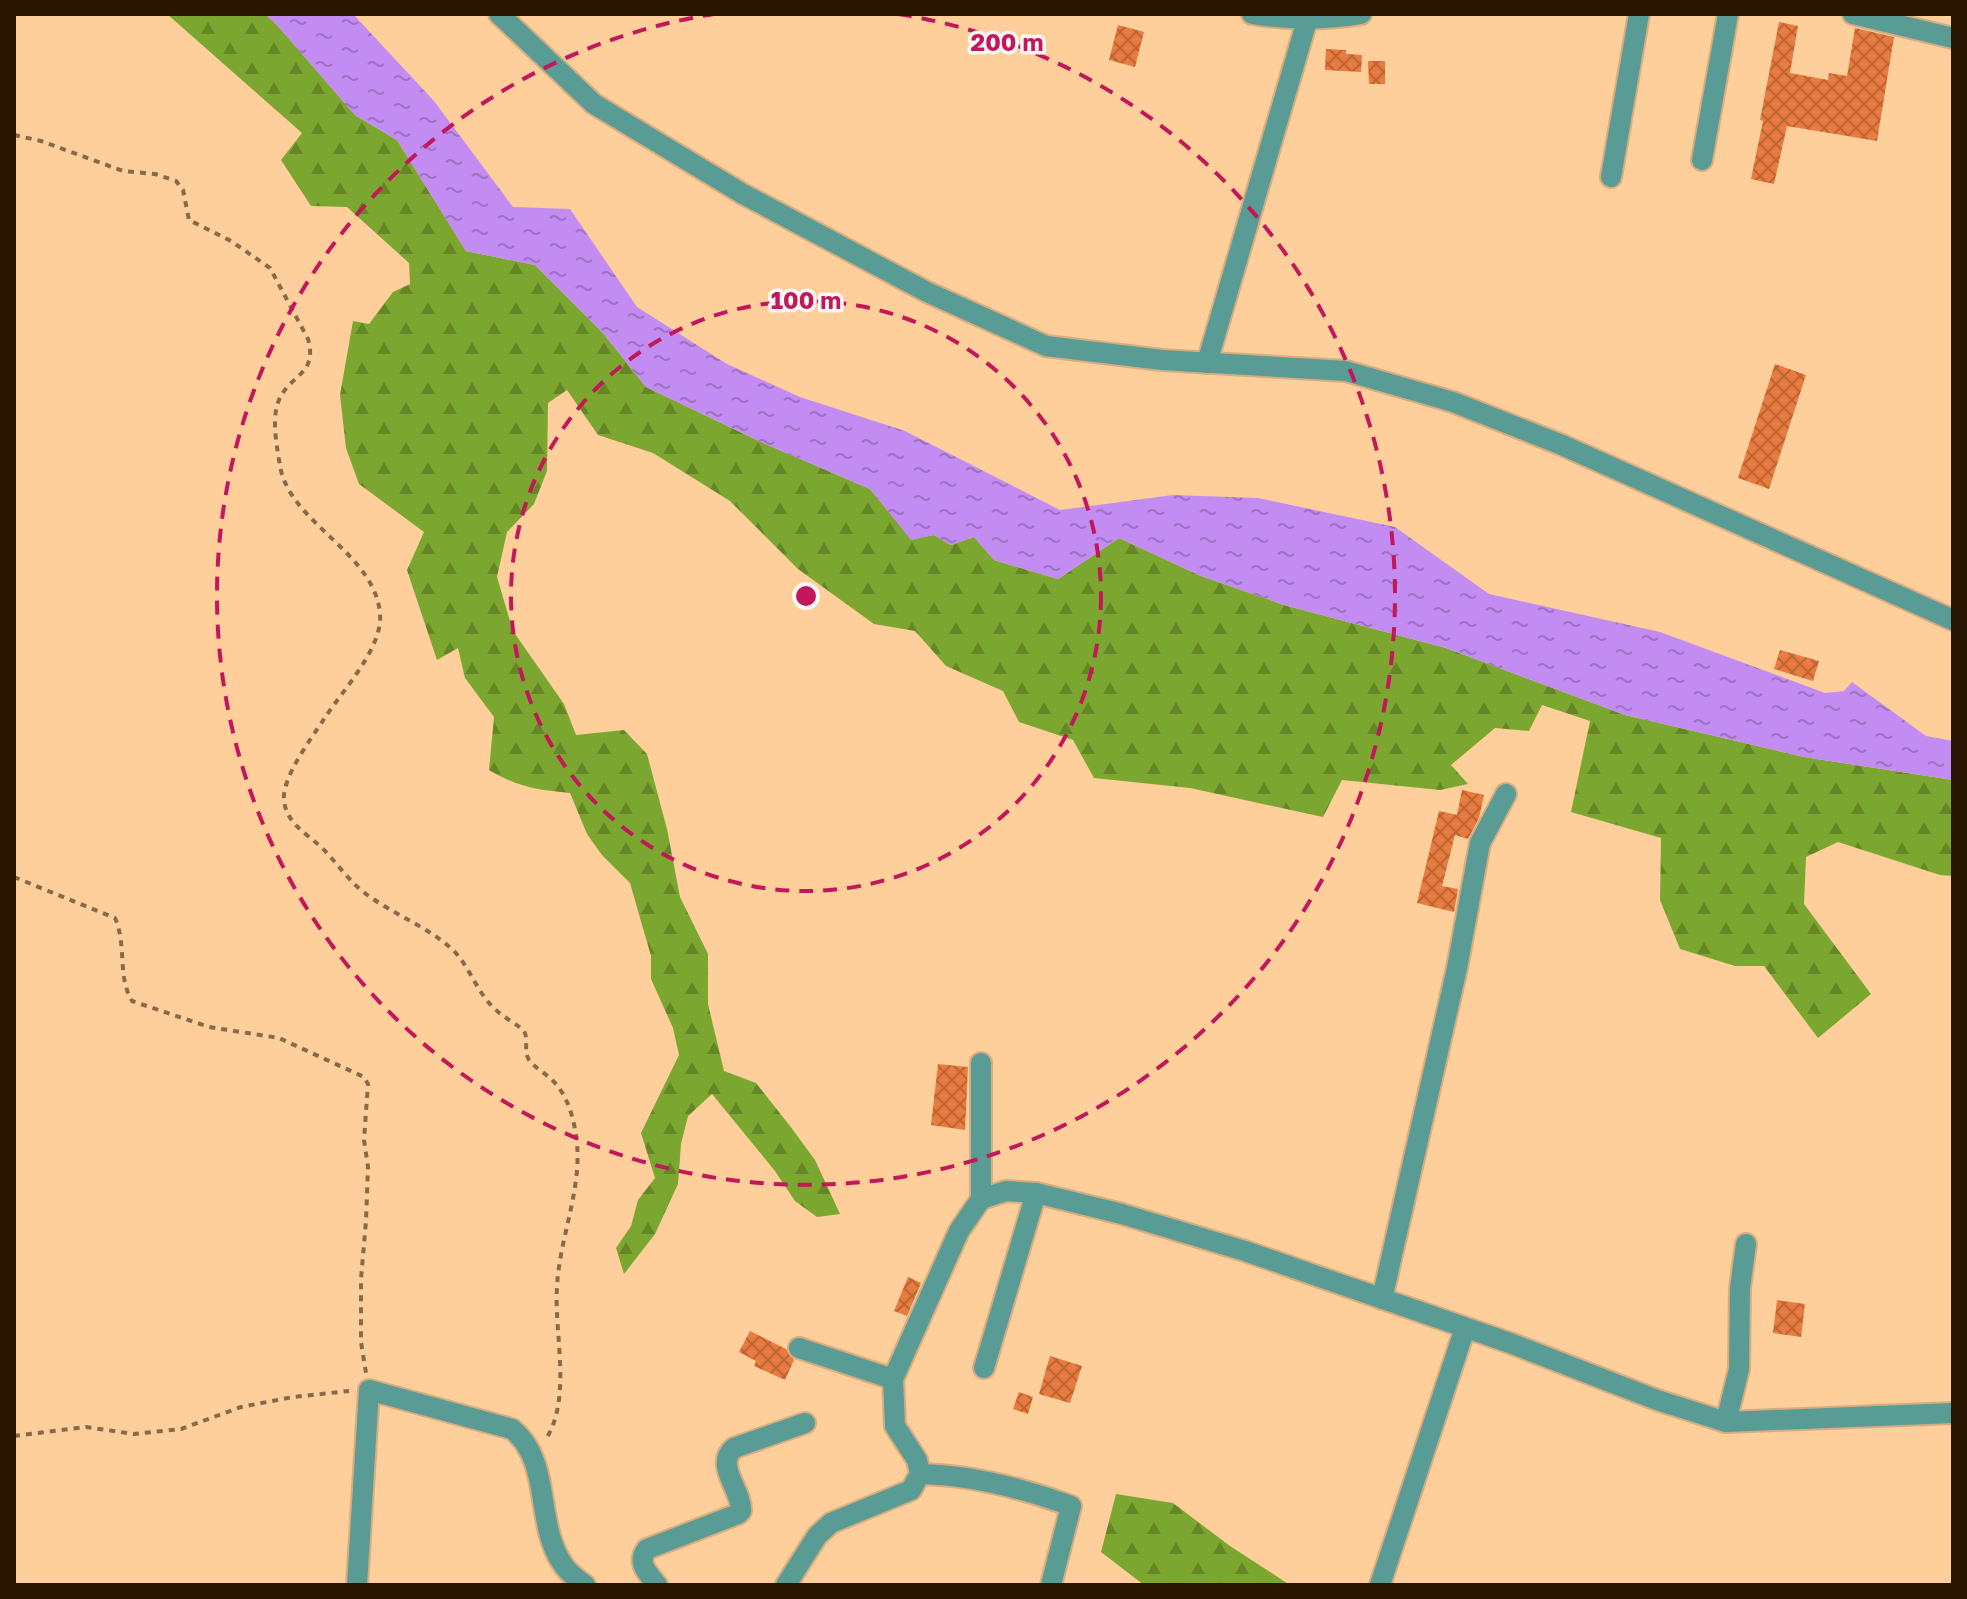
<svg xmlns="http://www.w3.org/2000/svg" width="1967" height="1599" viewBox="0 0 1967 1599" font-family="'Golos Text',sans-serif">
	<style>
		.forest { fill: url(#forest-firs) }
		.water { fill: url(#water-ripples) }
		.building { fill: url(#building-cross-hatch) }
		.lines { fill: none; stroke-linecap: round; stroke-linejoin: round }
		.minor-casing { stroke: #d7ad80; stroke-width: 24 }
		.path { stroke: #896a48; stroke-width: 4; stroke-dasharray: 6 6; stroke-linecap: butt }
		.minor { stroke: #599b95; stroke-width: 20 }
		.ring { fill: none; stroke: #c2185b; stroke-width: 4; stroke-dasharray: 14 10 }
		.centre { fill: #c2185b; stroke: #fdf8f3; stroke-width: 4 }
		.ring-label { font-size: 24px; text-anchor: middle; font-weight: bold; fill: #c2185b; stroke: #fdf8f3; stroke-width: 7; stroke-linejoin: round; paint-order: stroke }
	</style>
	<defs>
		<pattern id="forest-firs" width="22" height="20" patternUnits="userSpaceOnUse" patternTransform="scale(2)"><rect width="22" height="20" fill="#7ba62f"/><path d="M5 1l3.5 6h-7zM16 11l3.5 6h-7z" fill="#658626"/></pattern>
		<pattern id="water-ripples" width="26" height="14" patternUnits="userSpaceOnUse" patternTransform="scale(2)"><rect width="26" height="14" fill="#c28cf2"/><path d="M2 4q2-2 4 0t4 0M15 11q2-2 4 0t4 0" fill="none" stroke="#9e71c2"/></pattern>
		<pattern id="building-cross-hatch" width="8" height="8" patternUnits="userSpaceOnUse" patternTransform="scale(2)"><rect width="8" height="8" fill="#e87b3f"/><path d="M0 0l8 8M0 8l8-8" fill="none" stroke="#bc6433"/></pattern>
	</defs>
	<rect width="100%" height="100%" fill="#fece9b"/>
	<g class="forest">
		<path d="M167 14H265L277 25 355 115 397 140 466 251 535 265 603 333 646 387 761 442 870 489 911 539 934 535 951 545 974 537 994 560 1058 579 1119 538 1201 576 1284 605 1446 648 1625 715 1804 757 1953 780V876L1940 875 1838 842 1806 857 1804 904 1871 994 1818 1038 1764 966H1735L1680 949 1660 900 1661 838 1571 812 1590 721 1542 705 1529 731 1495 728 1451 765 1468 784 1440 790 1342 780 1323 817 1190 788 1094 778 1073 740 1019 722 1003 691 946 666 915 631 874 624 798 569 730 501 653 453 598 435 567 390 548 403 547 471 534 504 507 532 497 577 513 631 564 704 576 735 624 730 647 754 667 829 680 897 708 954V1004L724 1071 756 1083 790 1126 815 1160 840 1214 817 1217 795 1201 775 1171 712 1094 688 1116 681 1144 678 1184 655 1234 624 1274 616 1248 631 1226 638 1200 655 1178 641 1133 679 1055 673 1028 651 979V956L630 883 602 855 587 834 570 793C536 790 518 787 489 770L494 717 465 678 458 648 437 660 407 570 424 532 359 484 346 448 340 395 353 321 369 324 393 292 410 284 409 263 347 207 311 206 281 160 302 133Z"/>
		<polygon points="1116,1494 1173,1503 1230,1546 1290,1585 1144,1585 1101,1552"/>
	</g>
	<polygon class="water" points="265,14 353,14 434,101 513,207 570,209 637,307 727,364 800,397 905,431 1060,510 1173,495 1258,498 1395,527 1489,594 1660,632 1825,693 1844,691 1852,682 1926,736 1953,741 1953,780 1804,757 1625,715 1446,648 1284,605 1201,576 1119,538 1058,579 994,560 974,537 951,545 934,535 911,540 870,489 761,442 646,387 603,333 535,265 466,251 397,140 355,115 277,25"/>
	<g class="building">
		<polygon points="1779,22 1798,26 1790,73 1828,80 1829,73 1847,76 1855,28 1894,37 1877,141 1787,126 1774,184 1751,179 1763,121 1760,120"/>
		<polygon points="1118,25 1144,32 1135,67 1109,60"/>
		<polygon points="1326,49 1346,50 1346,54 1362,55 1361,72 1325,70"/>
		<polygon points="1368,61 1385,61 1385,84 1369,84"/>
		<polygon points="1775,364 1806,375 1769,489 1738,478"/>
		<polygon points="1780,650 1819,661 1813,681 1774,669"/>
		<polygon points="1462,790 1484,795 1479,818 1468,839 1455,835 1442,886 1458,889 1454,912 1417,903 1439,811 1457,815"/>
		<polygon points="938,1064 968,1067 965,1130 931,1125"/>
		<polygon points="908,1277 921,1283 907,1316 894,1311"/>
		<polygon points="1777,1300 1805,1304 1801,1337 1773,1333"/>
		<polygon points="750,1331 786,1349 794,1360 785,1380 754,1366 756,1361 739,1352"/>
		<polygon points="1050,1356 1082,1366 1070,1403 1039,1394"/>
		<polygon points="1019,1392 1033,1397 1028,1414 1013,1409"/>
	</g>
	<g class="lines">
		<defs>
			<g id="minor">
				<polyline points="499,14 594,104 743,194 927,292 1046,346 1162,360 1346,371 1453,402 1562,445 1953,620"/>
				<path d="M1252 14C1288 20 1326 20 1361 14"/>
				<polyline points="1853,14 1953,38"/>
				<polyline points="1702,160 1728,14"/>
				<polyline points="1611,177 1639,14"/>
				<polyline points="1207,363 1308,17"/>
				<polyline points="981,1199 1006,1191 1036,1193 1122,1214 1245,1251 1510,1343 1657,1400 1726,1422 1953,1413"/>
				<polyline points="1382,1299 1457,968 1480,843 1506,794"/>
				<polyline points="799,1348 893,1379"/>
				<polyline points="984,1368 1036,1193"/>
				<polyline points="1726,1422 1739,1369 1740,1288 1746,1244"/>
				<path d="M920 1474C972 1475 1022 1488 1071 1506L1051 1585"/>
				<path d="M357 1585 369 1390 512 1429C552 1461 535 1523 562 1563 567 1572 577 1579 585 1585"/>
				<path d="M657 1585C648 1573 636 1563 647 1549L738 1514 741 1511C742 1490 714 1465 734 1448L805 1423"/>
				<polyline points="786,1585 817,1536 831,1523 911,1490 920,1474 917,1460 895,1426 893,1379 959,1231 981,1199 981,1063"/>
				<polyline points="1380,1585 1465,1328"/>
			</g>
		</defs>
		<use href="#minor" class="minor-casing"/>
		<g class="path">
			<path d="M14 135 41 141 123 171 155 174 176 181 183 190 189 220 231 241 270 268 308 339C318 375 290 374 279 400 271 418 277 447 280 466 290 524 375 552 380 614 383 648 342 691 324 719 311 739 282 777 284 800 286 822 304 832 320 846 336 861 348 881 366 894 393 914 428 927 453 950 470 967 477 993 495 1009 504 1018 516 1023 524 1031 529 1040 523 1051 529 1060 535 1068 545 1073 552 1080 567 1094 573 1116 576 1135 584 1187 559 1237 557 1288 554 1334 572 1398 546 1439"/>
			<path d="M14 877 115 918C127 945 117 976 132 1001L209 1027 279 1038 364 1077 368 1084 364 1140 368 1167 366 1221 361 1279V1342L366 1373"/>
			<polyline points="14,1436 86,1427 134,1434 181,1429 241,1407 293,1397 349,1391"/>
		</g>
		<use href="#minor" class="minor"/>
	</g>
	<g class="ring">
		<circle cx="806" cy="596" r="295"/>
		<path d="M898 14A589 589 0 1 1 714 14"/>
	</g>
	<circle cx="806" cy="596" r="12" class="centre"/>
	<g class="ring-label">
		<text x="1007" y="51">200 m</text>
		<text x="806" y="309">100 m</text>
	</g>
	<rect width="1967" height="1599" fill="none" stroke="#281603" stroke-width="32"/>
</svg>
